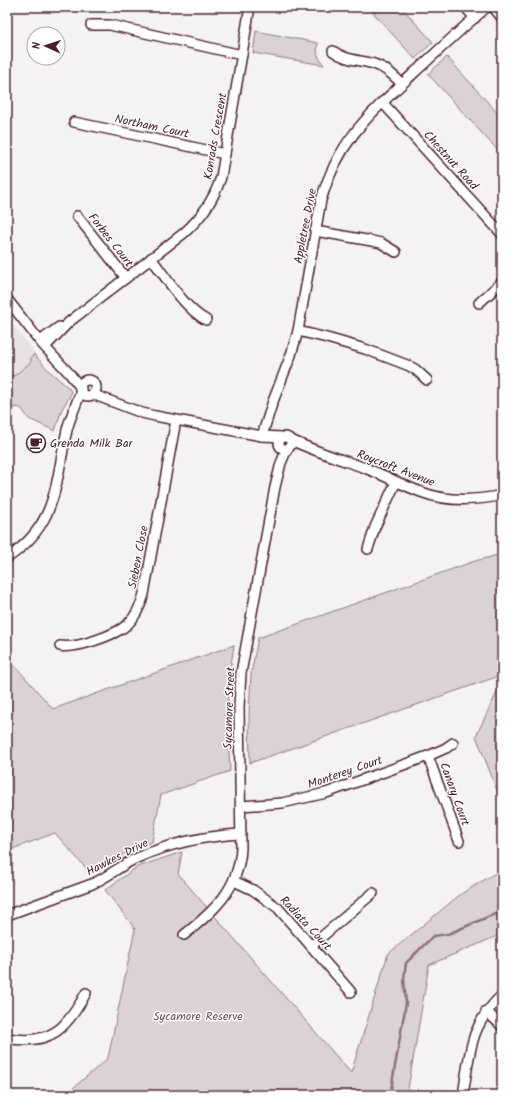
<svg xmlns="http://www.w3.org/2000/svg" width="509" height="1102" viewBox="0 0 509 1102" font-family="Kalam,sans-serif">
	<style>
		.built { fill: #e7e2e3 }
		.green { fill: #dbd2d5; stroke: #927880 }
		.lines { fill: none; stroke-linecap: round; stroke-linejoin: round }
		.stream { stroke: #8d727a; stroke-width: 2.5 }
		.street-casing { stroke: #4a1f2b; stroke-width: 12 }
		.street { stroke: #fff; stroke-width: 9 }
		.labels { text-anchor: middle; stroke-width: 3; stroke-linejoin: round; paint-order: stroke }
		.street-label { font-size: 12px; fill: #4a1f2b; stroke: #fff }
		.poi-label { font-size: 12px; fill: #4a1f2b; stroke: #fff; text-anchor: start }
		.park-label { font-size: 12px; fill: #6e4c56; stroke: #fff }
	</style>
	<rect width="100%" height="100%" fill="#f4f2f2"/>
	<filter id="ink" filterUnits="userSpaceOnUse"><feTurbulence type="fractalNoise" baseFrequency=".025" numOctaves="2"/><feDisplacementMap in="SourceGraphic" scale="8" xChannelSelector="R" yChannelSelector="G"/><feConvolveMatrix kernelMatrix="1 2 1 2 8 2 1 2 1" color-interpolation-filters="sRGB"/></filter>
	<g filter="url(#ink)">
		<polygon class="built" points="7,318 35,353 31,358 31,362 13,376 9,375 7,377"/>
		<g class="green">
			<polygon points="368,7 401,7 433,42 415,59"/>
			<path d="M256 31 318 43C316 52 318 58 324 65L253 53Z"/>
			<polygon points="447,57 502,118 502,155 428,74"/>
			<polygon points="34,354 48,370 70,389 71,394 62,409 55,431 29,419 21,408 14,407 7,446 7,377 9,375 14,376 31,362 31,358"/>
			<polygon points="502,554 502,675 250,763 249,714 251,674 258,638 475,561"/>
			<path d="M234 645 229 677 227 715 230 771 161 795 152 842C141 846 130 850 120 856 109 863 101 868 90 873L55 833 7 851V657L53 709Z"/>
			<polygon points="502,682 502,803 476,736"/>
			<polygon points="182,852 178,874 351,1073 388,954 461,894 502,869 502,934 429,965 407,1095 65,1095 108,1058 135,929 105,890 137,867"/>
		</g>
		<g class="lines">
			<polyline class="stream" points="390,1095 406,1003 404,979 406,963 433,936 448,934 502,911"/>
			<defs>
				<g id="street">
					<polyline points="465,7 475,18"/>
					<polyline points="493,7 502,18"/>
					<polyline points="91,25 110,25 242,55"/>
					<path d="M333 51C345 60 360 60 374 64 386 68 394 76 402 84"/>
					<polyline points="382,102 502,234"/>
					<polyline points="74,122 225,154"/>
					<polyline points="77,216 126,278"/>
					<polyline points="315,231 372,241 381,243 396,252"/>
					<path d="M151 258C166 277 184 308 206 320"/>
					<polyline points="7,299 42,344 69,373 81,388"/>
					<polyline points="479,303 502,282"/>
					<polyline points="298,331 327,338 365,349 407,365 415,369 427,380"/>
					<polyline points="40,341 59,327"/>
					<path d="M45 347 69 322 184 233C202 217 214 200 221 177L250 7"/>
					<circle cx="88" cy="388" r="8"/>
					<polyline points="92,394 142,413 155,416 262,436 282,437"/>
					<path d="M262 436 272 404 291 355 298 331 321 200C339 139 370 114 415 72 439 50 462 28 487 7"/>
					<circle cx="285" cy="443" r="6"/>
					<path d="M291 440C314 451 340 459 365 468 384 475 402 485 421 492 447 502 475 501 502 495"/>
					<polyline points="368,549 375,527 396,482"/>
					<path d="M7 558C58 525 55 483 67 430 70 417 77 404 81 390"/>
					<path d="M60 646C76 649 116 635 128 624 136 616 141 605 144 594L176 420"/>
					<polyline points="428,756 459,841"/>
					<polyline points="241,806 282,803 326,793 428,756 446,748 453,743"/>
					<polyline points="234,881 253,890 278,908 351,992"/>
					<path d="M7 915 92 884C108 877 121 865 137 858 170 843 205 836 241 834"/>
					<path d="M184 935C214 911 239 889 241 848L239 707 241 673 275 487 281 463 287 449"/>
					<polyline points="311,946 373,893"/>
					<polyline points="486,1011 502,1026"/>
					<path d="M7 1038C51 1046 67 1028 86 993"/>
					<path d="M463 1095C470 1053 469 1026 502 995"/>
				</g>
			</defs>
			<use href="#street" class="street-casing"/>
			<use href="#street" class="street"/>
		</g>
	</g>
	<defs>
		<symbol id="cafe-ring" viewBox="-11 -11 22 22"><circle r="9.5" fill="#fff" stroke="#4a1f2b" stroke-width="1.5"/><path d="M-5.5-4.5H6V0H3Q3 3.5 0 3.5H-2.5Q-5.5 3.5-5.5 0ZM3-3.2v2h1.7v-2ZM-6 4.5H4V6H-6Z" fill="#4a1f2b"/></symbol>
	</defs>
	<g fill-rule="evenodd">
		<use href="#cafe-ring" x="25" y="432" width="22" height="22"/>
	</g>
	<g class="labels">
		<g class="street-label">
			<text transform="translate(152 126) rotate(12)" y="4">Northam Court</text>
			<text transform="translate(215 136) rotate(-80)" y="4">Konrads Crescent</text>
			<text transform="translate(451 160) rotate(48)" y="4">Chestnut Road</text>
			<text transform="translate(305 226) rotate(-79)" y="4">Appletree Drive</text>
			<text transform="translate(111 240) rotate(52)" y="4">Forbes Court</text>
			<text transform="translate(396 468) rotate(21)" y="4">Roycroft Avenue</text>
			<text transform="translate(138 557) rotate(-79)" y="4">Sieben Close</text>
			<text transform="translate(229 708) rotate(-88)" y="4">Sycamore Street</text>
			<text transform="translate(345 772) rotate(-19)" y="4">Monterey Court</text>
			<text transform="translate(455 794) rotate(70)" y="4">Canary Court</text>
			<text transform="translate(117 857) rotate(-27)" y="4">Hawkes Drive</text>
			<text transform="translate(306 923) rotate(47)" y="4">Radiata Court</text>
		</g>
		<g class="poi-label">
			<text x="50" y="447">Grenda Milk Bar</text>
		</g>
		<g class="park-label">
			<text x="198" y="1020">Sycamore Reserve</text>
		</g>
	</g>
	<rect width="509" height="1102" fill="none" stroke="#fff" stroke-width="24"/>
	<rect x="12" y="12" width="485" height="1078" fill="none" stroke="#4a1f2b" stroke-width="1.5" filter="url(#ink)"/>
	<g transform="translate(46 46) rotate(273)"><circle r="19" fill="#ffffff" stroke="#b7a5aa"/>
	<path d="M0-3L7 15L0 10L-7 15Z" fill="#4a1f2b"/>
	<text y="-6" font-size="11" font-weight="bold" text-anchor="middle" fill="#4a1f2b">N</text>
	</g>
</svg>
